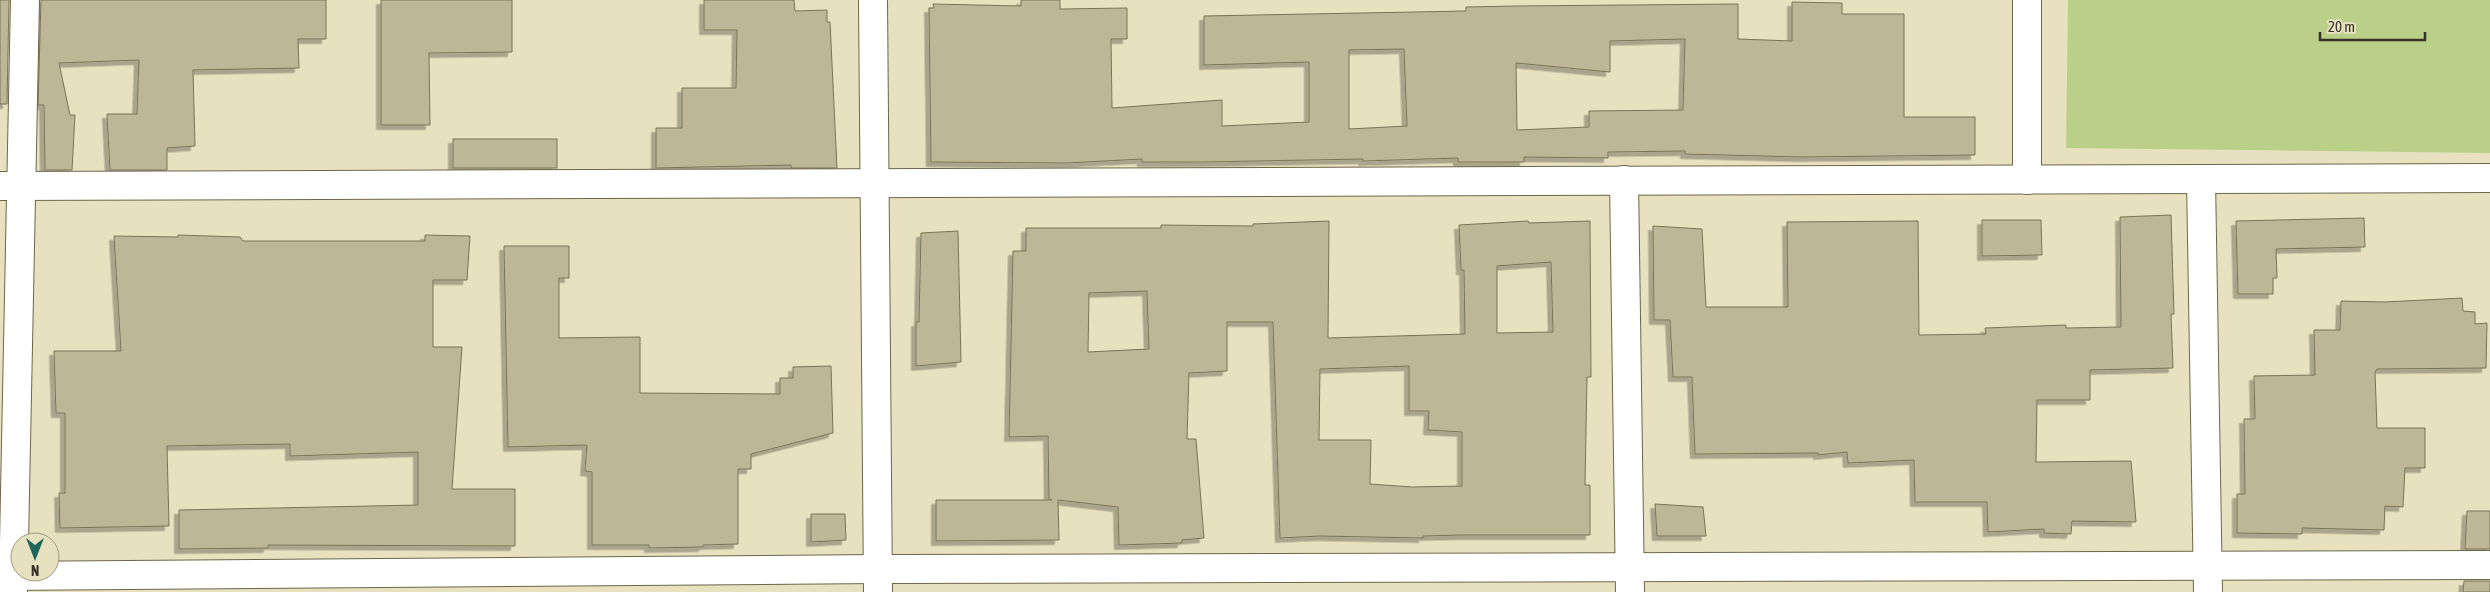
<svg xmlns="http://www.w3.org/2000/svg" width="2490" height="592" viewBox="0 0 2490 592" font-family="'Asap Condensed',sans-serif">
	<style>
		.green { fill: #bacf88 }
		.building { fill: #bdb797; stroke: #797456; fill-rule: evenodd; filter: url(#shadow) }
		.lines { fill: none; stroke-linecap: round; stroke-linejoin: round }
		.street-casing { stroke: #6d674a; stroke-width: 30 }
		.street { stroke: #fff; stroke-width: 28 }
	</style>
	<defs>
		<filter id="shadow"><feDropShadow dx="-4.5" dy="4.5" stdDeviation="0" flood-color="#0004"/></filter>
	</defs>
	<rect width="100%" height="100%" fill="#e7e1c0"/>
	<polygon class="green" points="2068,0 2490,0 2490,153 2066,148"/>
	<g class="building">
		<polygon points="0,0 9,0 7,104 0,104"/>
		<polygon points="41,0 326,0 326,39 298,39 299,68 193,70 195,146 167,148 167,170 110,170 107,114 137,114 139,60 59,63 70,115 75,115 72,170 45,170 44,105 38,105"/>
		<polygon points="381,0 512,0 512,52 429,53 430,125 381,125"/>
		<polygon points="704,0 794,0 795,11 827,10 827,22 830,22 837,168 791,168 791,165 656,168 656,128 682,128 682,88 736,88 737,30 704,30"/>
		<path d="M1021 0H1060V9L1127 8V39H1111L1112 108 1222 100V126L1309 122V62L1204 65V16L1466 11V7L1515 6 1738 4V39L1792 41V2L1842 3V14H1904V117H1975V155L1801 157 1685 154V151L1608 152V158L1524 157V162H1458V158L1363 161V159L1202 162H1142V159L1067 163 931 162 929 8H934L933 4 1021 6ZM1685 39 1683 110 1589 111V127L1517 130 1516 63 1610 72V41ZM1404 49 1407 126 1349 129V50Z"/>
		<rect x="453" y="139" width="104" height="29"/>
		<polygon points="2171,215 2174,314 2171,314 2173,368 2090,370 2090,400 2037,400 2036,462 2131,461 2136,522 2072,521 2071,534 2044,533 2044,529 1988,532 1987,502 1915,502 1914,460 1848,463 1847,452 1818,455 1818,453 1695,454 1692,377 1673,377 1670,320 1654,320 1653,226 1702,229 1706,307 1788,307 1787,222 1918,221 1919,335 1986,334 1985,328 2066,325 2066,328 2121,327 2120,217"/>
		<polygon points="2364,218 2365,247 2276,249 2277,278 2273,278 2273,294 2238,294 2236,221"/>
		<polygon points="1982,220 2041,220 2042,255 1982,256"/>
		<path d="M1329 221 1328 338 1465 334 1464 270H1461L1459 225 1528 221 1529 223 1590 221 1591 377H1587L1585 485H1590V535H1461L1423 536V538L1320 536 1280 538 1273 322H1227V371L1189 373 1187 439H1196L1204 538 1182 540V543L1119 545 1118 507 1058 500 1059 540 936 541V500H1052L1049 499 1048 436 1009 437 1013 251H1026V228H1161V225L1253 226V224ZM1551 262 1553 332 1497 333V266ZM1147 291 1149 349 1088 352 1089 293ZM1409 366V411H1429L1428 430 1462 432V486L1412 487 1370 484 1371 440H1319L1320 369Z"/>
		<polygon points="958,231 961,362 916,366 916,322 919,322 921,233"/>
		<polygon points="178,235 240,237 243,241 425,241 425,235 470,236 467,280 433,280 433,347 462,347 452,489 515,489 515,546 268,545 268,548 179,549 179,510 418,505 418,452 290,456 290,444 167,446 169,526 60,528 59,493 65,493 65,413 56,413 54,351 121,351 114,236 178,237"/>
		<polygon points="504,246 569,246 569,278 559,278 559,338 640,337 640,393 780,394 780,378 793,378 793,367 831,366 833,433 751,454 751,469 738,469 738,544 703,545 703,547 649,548 649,545 592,545 592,472 585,471 587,445 508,447"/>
		<polygon points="2462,298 2463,311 2475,312 2475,324 2487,323 2486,368 2377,369 2375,372 2377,428 2425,428 2425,468 2405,468 2403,507 2385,506 2384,530 2302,528 2302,534 2237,533 2237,494 2245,494 2244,419 2255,419 2254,376 2315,375 2314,330 2340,330 2341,301 2385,302"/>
		<polygon points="1655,504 1703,507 1706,536 1657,536"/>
		<polygon points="2467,511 2490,511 2490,549 2465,549"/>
		<polygon points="811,514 845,514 846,540 811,542"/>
		<polygon points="2464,581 2490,581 2490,592 2463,592"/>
	</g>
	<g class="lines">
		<defs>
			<g id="street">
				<polyline points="873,0 878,592"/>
				<polyline points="2027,0 2027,180"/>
				<polyline points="2201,179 2208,592"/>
				<polyline points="1624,180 1630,592"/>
				<polyline points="0,186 2490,178"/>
				<polyline points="0,576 878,569 2490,565"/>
				<polyline points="13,592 25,0"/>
			</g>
		</defs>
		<use href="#street" class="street-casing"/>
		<use href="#street" class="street"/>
	</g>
	<g transform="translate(35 557) rotate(180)"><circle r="24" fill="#e7e1c0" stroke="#a09b82"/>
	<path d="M0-4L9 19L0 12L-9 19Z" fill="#1e665c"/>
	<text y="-8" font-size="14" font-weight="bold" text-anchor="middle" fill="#353326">N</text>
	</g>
	<path d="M2320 32v8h105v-8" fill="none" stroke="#353326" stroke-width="2.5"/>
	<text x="2328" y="32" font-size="15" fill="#353326" stroke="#e7e1c0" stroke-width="4" paint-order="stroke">20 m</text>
</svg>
